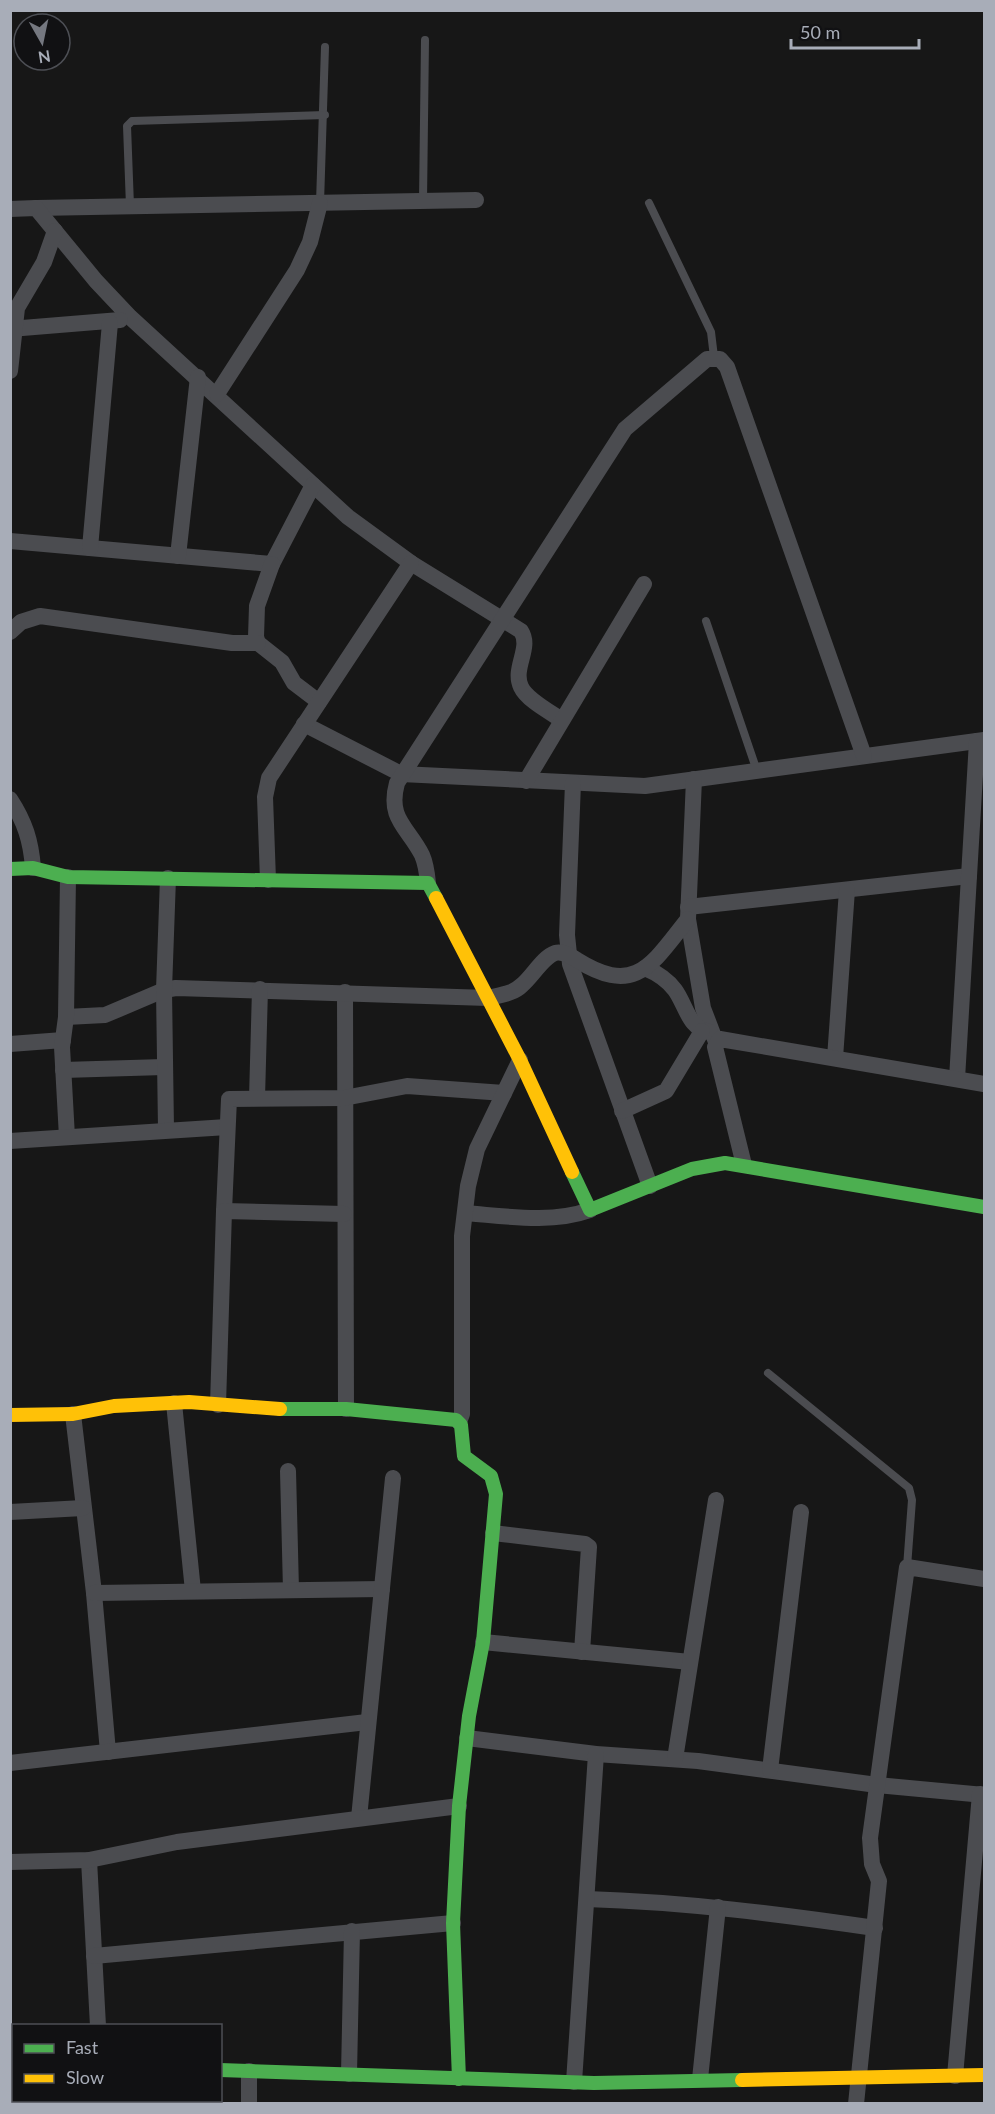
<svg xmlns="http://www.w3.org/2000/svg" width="995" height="2114" viewBox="0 0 995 2114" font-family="Lato,sans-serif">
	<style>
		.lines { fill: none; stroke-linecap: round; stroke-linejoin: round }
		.lane { stroke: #4b4c50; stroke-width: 8 }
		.street { stroke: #4b4c50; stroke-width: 16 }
		.fast { stroke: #4caf50; stroke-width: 14 }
		.slow { stroke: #ffc107; stroke-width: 14 }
	</style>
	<rect width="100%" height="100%" fill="#171717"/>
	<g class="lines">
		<g class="lane">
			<polyline points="423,201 425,40"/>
			<polyline points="320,203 325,47"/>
			<polyline points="649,203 711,332 714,357"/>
			<polyline points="130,206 127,126 132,121 325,115"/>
			<polyline points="706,621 757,771"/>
			<polyline points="768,1373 909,1488 912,1500 907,1567"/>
		</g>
		<g class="street">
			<polyline points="36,208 476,200"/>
			<path d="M10 209 36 208 96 281 130 317 348 517 411 563 521 631C532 648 512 668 521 687 527 700 550 712 562 720"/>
			<polyline points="10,329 120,320"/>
			<polyline points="10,371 17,308 44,262 55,231"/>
			<polyline points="217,394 297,270 310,242 320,203"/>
			<polyline points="10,541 272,564 313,485"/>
			<polyline points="90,548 110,323"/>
			<polyline points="178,556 198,377"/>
			<polyline points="272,564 257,606 256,637 258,643 282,662 294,683 319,702"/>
			<polyline points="10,632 21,622 40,616 232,643 258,643"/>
			<polyline points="304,724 401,774 645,786 984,740"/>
			<polyline points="694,779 688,919 703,1008 716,1042"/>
			<polyline points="526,781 644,584"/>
			<polyline points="573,783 567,935 570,964 650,1186"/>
			<path d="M10 799C25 822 31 841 33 868"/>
			<polyline points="268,880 265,797 269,778 411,563"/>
			<path d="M428 883C427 873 426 864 422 855 408 827 387 819 397 783L625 429 707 359H720L727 367 864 756"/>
			<polyline points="688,907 969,876"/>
			<path d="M645 968C657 973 667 979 675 990 686 1005 689 1030 710 1032"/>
			<polyline points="345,992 346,1409"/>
			<path d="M66 1017 105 1015 164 990 176 988 488 998C500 995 513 994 522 985 532 977 543 957 555 953 563 951 571 956 577 960 636 997 652 964 688 919"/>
			<polyline points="10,1044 63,1040"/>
			<polyline points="835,1058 847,890"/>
			<polyline points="63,1070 164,1067"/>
			<polyline points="957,1079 977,741"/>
			<polyline points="257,1098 260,989"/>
			<polyline points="622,1111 666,1091 702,1031"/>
			<polyline points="166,1129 164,990 168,878"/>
			<polyline points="67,1137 62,1047 66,1017 68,877"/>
			<polyline points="10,1141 227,1127"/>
			<polyline points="744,1165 715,1047 720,1039 984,1084"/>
			<polyline points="224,1211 229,1099 344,1098 407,1086 504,1093"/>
			<path d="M465 1213C505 1216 551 1224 590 1210"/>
			<polyline points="174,1403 193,1591"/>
			<polyline points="218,1405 224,1211 344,1214"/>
			<polyline points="73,1414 94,1593 108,1752"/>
			<polyline points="459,1422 462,1414 462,1236 468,1186 477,1149 520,1060"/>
			<polyline points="288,1471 291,1590"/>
			<polyline points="10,1512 83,1508"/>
			<polyline points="493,1533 585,1544 589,1547 582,1652"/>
			<polyline points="94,1593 382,1589"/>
			<polyline points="483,1642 690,1662"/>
			<polyline points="467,1738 596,1754 698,1761 877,1785 984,1795"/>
			<polyline points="675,1759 716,1500"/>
			<polyline points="10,1763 367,1722"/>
			<polyline points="770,1770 801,1512"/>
			<polyline points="359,1818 393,1478"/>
			<polyline points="89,1860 98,2026"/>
			<polyline points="10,1862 89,1860 177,1842 459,1806"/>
			<path d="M587 1899C684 1902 779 1914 875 1928"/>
			<polyline points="94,1956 453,1923"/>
			<polyline points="349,2074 352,1931"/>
			<polyline points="955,2076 980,1794"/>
			<polyline points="700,2079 718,1907"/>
			<polyline points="574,2082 596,1754"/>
			<polyline points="249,2104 249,2071"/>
			<polyline points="856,2104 879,1881 872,1864 870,1838 907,1567 984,1579"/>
		</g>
		<g class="fast">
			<polyline points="10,869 33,868 68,877 428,883 436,898"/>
			<polyline points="572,1172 590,1210 692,1169 725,1163 984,1207"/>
			<polyline points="280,1409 346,1409 456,1420 461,1425 464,1456 491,1476 496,1494 483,1642 469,1716 459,1806 453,1923 459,2079"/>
			<polyline points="220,2070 594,2083 742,2080"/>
		</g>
		<g class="slow">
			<polyline points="436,898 520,1060 572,1172"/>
			<polyline points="10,1415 73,1414 114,1406 189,1402 280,1409"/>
			<polyline points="10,2072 14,2072"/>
			<polyline points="742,2080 984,2075"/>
		</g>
	</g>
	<rect width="995" height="2114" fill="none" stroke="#a8adb8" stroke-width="24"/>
	<rect x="12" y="2024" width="210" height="78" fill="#111113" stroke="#4d4f55" stroke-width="1.5"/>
	<rect x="24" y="2044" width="30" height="9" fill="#4caf50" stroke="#4d4f55" stroke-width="1.5"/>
	<text x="66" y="2054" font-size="18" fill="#a8adb8">Fast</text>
	<rect x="24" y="2074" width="30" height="9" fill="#ffc107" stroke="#4d4f55" stroke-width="1.5"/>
	<text x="66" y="2084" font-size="18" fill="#a8adb8">Slow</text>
	<g transform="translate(42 42) rotate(171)"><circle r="28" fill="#111113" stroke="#4d4f55" stroke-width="1.5"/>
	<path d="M0-4.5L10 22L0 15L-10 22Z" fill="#757880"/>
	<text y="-9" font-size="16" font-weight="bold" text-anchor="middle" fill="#a8adb8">N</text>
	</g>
	<path d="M791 39v9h128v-9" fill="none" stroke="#a8adb8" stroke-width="3"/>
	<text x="800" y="39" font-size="18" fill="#a8adb8" stroke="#111113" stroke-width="4.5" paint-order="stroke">50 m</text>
</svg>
